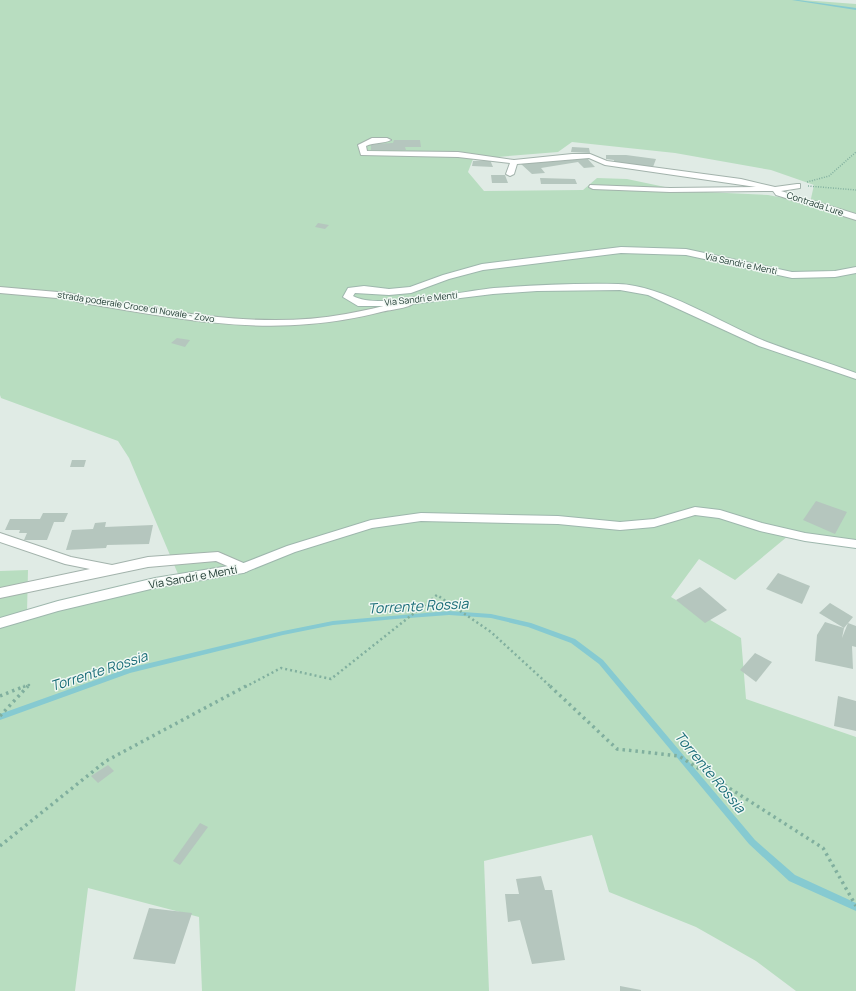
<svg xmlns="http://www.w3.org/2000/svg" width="856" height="991" viewBox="0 0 856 991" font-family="Manrope,sans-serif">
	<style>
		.green { fill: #b8ddc0; fill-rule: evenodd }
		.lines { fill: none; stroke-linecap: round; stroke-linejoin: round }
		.stream { fill: #86cad1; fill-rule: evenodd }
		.building { fill: #b5c6be }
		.minor-casing { stroke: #a3b3ac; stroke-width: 2 }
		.secondary-casing { stroke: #9eb7ad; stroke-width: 2 }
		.path-far2 { stroke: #80af9e; stroke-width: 1.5; stroke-dasharray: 1 1.5; stroke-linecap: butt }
		.path-far1 { stroke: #80af9e; stroke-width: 2.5; stroke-dasharray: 2 3; stroke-linecap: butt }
		.path { stroke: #80af9e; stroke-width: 3.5; stroke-dasharray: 2.5 4; stroke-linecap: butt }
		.minor { fill: #fff; fill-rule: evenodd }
		.secondary { fill: #fff; fill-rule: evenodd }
		.labels { text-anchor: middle; stroke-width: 3; stroke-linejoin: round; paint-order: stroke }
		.far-street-label { font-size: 9px; fill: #203b33; stroke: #f0f8f3 }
		.street-label { font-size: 11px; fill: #203b33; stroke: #f0f8f3 }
		.near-water-label { font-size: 14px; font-style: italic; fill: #1a6d78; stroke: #f0f8f3 }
	</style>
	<rect width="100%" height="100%" fill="#e0ebe5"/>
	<path class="green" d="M0 0H802L856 4V547L788 536 735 580 699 559 671 597 741 638 746 699 856 737V991H796L756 961 696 927 609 892 592 835 484 861 489 991H202L199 917 88 888 75 991H0V571L28 570 27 613 178 574 129 458 118 441 1 398 0 395ZM572 142 675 153 771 170 814 185 810 203 768 195 684 191 627 179 597 178 583 190 484 191 468 172 473 159 558 152Z"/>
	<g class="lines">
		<g class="stream">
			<polygon points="792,0 798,0 856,8 856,10"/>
			<polygon points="449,611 491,614 531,623 575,639 603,660 755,840 795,875 856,903 856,911 789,881 749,844 599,664 571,643 528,627 491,618 449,615 395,619 333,625 283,635 130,673 0,720 0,714 129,668 283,631 333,621"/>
		</g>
	</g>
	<g class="building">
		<polygon points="394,140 420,140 421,147 405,147 406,150 371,150 371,144 393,143"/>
		<polygon points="572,147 589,148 590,153 571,152"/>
		<polygon points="606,155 626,155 656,159 653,167 614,162 614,160 606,159"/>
		<polygon points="585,156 595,167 584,168 578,162 541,168 545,173 532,174 521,164"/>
		<polygon points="490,160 493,167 472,166 473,161"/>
		<polygon points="491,175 505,175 508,183 492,183"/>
		<polygon points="540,178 575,179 577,184 541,184"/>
		<polygon points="318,223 329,225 325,229 315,227"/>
		<polygon points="177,338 190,340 185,347 171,343"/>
		<polygon points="72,460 86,460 84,467 70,467"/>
		<polygon points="816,501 847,512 835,534 803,520"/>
		<polygon points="43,513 68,513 64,522 54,522 47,540 24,540 27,533 19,533 20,530 5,530 10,519 40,519"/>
		<polygon points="106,522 105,527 153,525 149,544 107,545 106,548 66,550 72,530 93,529 95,523"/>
		<polygon points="778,573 810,586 802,604 766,589"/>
		<polygon points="700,587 727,610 705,623 676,600"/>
		<polygon points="830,603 853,617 844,628 842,638 848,623 856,626 856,647 852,646 853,669 815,661 817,635 825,622 844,628 819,613"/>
		<polygon points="755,653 772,662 756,682 740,670"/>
		<polygon points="838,696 856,701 856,731 834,726"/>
		<polygon points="108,765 114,771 98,783 91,776"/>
		<polygon points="200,823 208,827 180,865 173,861"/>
		<polygon points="541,876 545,890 552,890 565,960 532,964 520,920 508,922 505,894 519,894 516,879"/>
		<polygon points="149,908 192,913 175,964 133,959"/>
		<polygon points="620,986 641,990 641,991 620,991"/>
	</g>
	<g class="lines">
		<defs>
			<g id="minor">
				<path d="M372 138H387L391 140C384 144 374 142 366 146L367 151 458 152 514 160 572 154H590L607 161 741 179 775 187 797 184H800V188L781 191 856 214V220L776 195 773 191 670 192 593 189 589 187 590 185 670 188 756 187 605 165 589 158 517 164 514 174 510 176 506 174 510 163 458 157 361 155 358 145Z"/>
				<path d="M0 287 69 293 84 297C169 311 260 330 346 314 363 311 381 307 399 302 404 301 408 298 413 297L418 300C410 309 392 309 381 312 357 318 334 322 309 324 234 331 157 315 83 303L68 299 0 293Z"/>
				<polygon points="0,533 71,557 112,565 148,557 218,552 248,565 249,568 248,571 243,573 216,561 148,567 0,598 0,588 90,569 65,564 0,542"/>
			</g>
			<g id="secondary">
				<path d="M621 247 686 249 792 272 835 271 856 267V273L835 277 792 278 686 255 621 253 483 270 449 279 411 293 389 295 355 293 353 296C376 310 464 291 494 288 535 285 577 283 618 284 663 285 724 325 767 342 796 353 826 362 856 373V379L759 346 648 295 620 290 537 291 493 294 395 306H358L343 297 348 288 364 286 389 289 410 287 443 275 482 264Z"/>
				<polygon points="695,507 720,510 762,523 805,533 856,540 856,548 805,541 760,531 719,518 695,515 654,527 620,530 558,524 421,521 372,528 295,552 243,573 155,588 58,611 0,628 0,618 58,601 155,578 241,564 287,546 371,520 421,513 558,516 620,522 654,519"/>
			</g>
		</defs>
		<use href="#minor" class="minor-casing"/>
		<use href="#secondary" class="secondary-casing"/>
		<g class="path-far2">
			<polyline points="807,182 829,176 856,152"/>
			<polyline points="808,186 856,190"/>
		</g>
		<g class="path-far1">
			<polyline points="23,687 29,685 27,687"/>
			<polyline points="245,687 281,668 331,679 437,595 491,632 551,687"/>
		</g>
		<g class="path">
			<polyline points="550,686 617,749 679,756 823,848 856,906"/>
			<polyline points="0,696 25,686"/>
			<polyline points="0,716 28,686"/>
			<polyline points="0,846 106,761 246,686"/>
		</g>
		<use href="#minor" class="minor"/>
		<use href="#secondary" class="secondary"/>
	</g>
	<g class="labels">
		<g class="far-street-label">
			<text transform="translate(815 204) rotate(18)" y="3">Contrada Lure</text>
			<text transform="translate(741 264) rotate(12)" y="3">Via Sandri e Menti</text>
			<text transform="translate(421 299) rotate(-6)" y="3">Via Sandri e Menti</text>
			<text transform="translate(136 307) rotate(9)" y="3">strada poderale Croce di Novale - Zovo</text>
		</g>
		<g class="street-label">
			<text transform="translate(193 577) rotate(-10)" y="4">Via Sandri e Menti</text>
		</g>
		<g class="near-water-label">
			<text transform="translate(418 606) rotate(-3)" y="5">Torrente Rossia</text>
			<text transform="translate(99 671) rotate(-18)" y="5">Torrente Rossia</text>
			<text transform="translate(710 772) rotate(50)" y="5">Torrente Rossia</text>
		</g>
	</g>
</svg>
